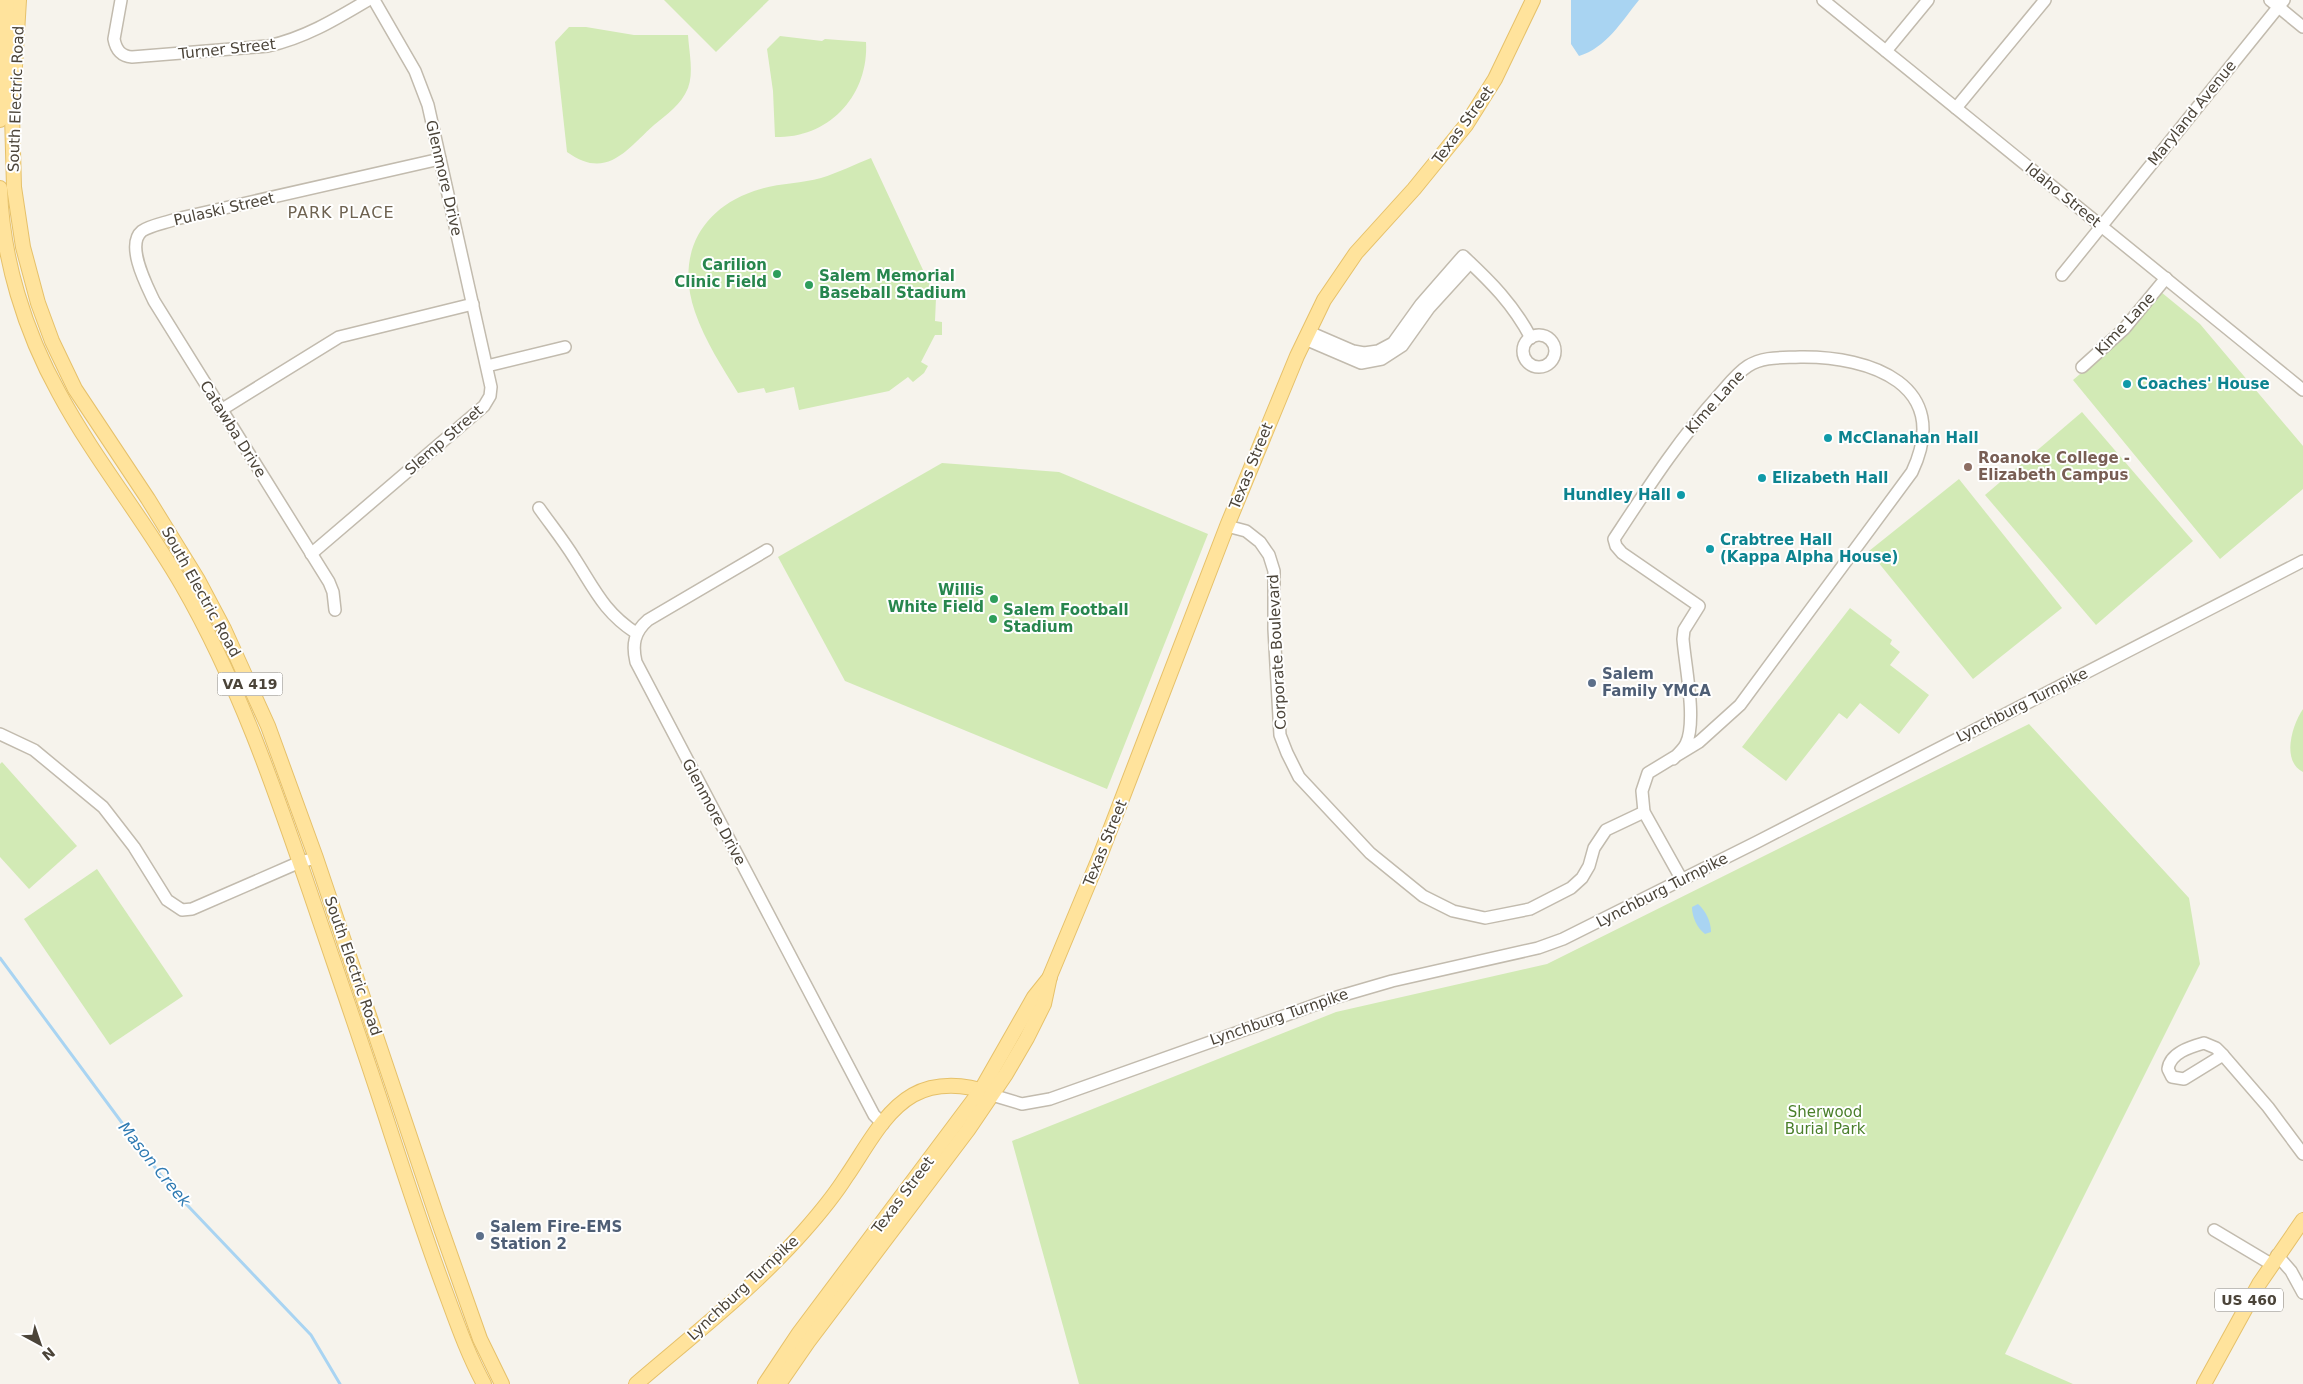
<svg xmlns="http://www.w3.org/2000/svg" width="2303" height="1384" viewBox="0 0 2303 1384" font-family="'DejaVu Sans',sans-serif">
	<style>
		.green { fill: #d2eab5 }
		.water { fill: #a9d4f2 }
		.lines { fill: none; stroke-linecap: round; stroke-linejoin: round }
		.stream { stroke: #a9d4f2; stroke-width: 3 }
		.minor-casing { stroke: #c2bbae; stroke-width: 14 }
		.major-casing { stroke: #e6c16a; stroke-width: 16 }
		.minor { stroke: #fff; stroke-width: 11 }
		.major { stroke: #ffe39c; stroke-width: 14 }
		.leisure-dot { fill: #2e9e5b; stroke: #fff; stroke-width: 2 }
		.culture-dot { fill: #0f9aa8; stroke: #fff; stroke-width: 2 }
		.education-dot { fill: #8d6e63; stroke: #fff; stroke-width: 2 }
		.service-dot { fill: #5c6f8a; stroke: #fff; stroke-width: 2 }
		.labels { text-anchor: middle; stroke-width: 4; stroke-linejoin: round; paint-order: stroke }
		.shield { fill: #fff; stroke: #817c74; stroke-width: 1 }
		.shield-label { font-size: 14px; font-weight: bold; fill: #4b4439 }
		.street-label { font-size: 15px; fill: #4b4439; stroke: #fff }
		.leisure-label { font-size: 15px; font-weight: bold; fill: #27864d; stroke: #fff; text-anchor: end }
		.culture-label { font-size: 15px; font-weight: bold; fill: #0d838f; stroke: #fff; text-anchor: start }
		.education-label { font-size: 15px; font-weight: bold; fill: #785e54; stroke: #fff; text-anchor: start }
		.service-label { font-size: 15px; font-weight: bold; fill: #4e5e75; stroke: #fff; text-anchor: start }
		.park-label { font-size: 15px; fill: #4a7f2a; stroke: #fff }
		.neighbourhood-label { font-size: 16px; letter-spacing: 1px; fill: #6e6250; stroke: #fff }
		.water-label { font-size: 16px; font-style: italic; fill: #2e7ab2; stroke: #fff }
	</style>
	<rect width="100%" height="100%" fill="#f6f3ec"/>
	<g class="green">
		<polygon points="664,0 769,0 716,52"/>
		<path d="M569 27H586L634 35H688C689 52 694 73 688 88 681 105 667 114 654 125 627 149 607 181 567 152L555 42Z"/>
		<path d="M780 36 822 41 825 39 866 42C869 93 832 136 780 137H775L773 91 767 49Z"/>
		<path d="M871 158 936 298 935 321 942 322V335H935L921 362 928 366 924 373 913 382 908 377 889 391 799 410 794 387 766 393 764 388 738 393C722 367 705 341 695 312 676 257 699 210 754 191 776 183 800 184 821 178 838 173 855 164 871 158Z"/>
		<polygon points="2161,292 2200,324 2303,446 2303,489 2220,559 2073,380 2119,341"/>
		<polygon points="2082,412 2193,541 2096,625 1985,495"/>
		<polygon points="942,463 1059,472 1208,534 1107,789 845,681 778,557"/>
		<polygon points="1959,479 2062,608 1973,679 1869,551"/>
		<polygon points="1850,608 1892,640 1890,644 1900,652 1890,665 1929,695 1899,734 1860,703 1847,719 1839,713 1786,781 1742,747"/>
		<path d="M2303 709V772C2281 761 2292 725 2303 709Z"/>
		<polygon points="2029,724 2189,898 2200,964 2005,1354 2073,1384 1079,1384 1012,1141 1336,1012 1547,964"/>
		<polygon points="2,762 77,846 29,889 0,857 0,764"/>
		<polygon points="97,869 183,996 110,1045 24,919"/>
	</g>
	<g class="water">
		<path d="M1571 0H1639C1622 21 1606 48 1579 56L1571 44Z"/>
		<path d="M1698 904C1706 911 1711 922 1711 932L1705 934C1697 928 1692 917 1692 907Z"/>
	</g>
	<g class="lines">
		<polyline class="stream" points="0,958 168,1185 311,1335 340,1384"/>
		<defs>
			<g id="minor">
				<path d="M121 0 114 39C116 50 121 56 132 57L268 46C305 38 336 19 368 0"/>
				<polyline points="1823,0 2303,390"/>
				<polyline points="2270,0 2303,27"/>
				<polyline points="1886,51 1928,0"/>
				<polyline points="1956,108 2045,0"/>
				<polyline points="2062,275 2284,0"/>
				<path d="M1309 332 1353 351 1364 353 1378 351 1393 343 1421 304 1463 256C1491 282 1513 304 1531 338"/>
				<circle cx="1539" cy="351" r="16"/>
				<polyline points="1305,339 1361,363 1382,359 1402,346 1429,308 1470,263"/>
				<polyline points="487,366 565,347"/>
				<polyline points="2082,367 2124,329 2166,278"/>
				<polyline points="221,410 339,337 473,304"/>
				<path d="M539 508C551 525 564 541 575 559 595 590 604 612 636 633"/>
				<polyline points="1227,526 1246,531 1260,542 1269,555 1274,571 1274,629 1280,735 1287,753 1299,777 1370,853 1423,896 1453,911 1485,918 1530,909 1571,888 1582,878 1589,866 1594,848 1606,830 1644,812"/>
				<path d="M767 550 648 620C634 632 632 645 636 662L874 1115 883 1124"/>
				<polyline points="311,554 484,406 490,396 491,387 428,105 415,71 374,0"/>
				<path d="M335 610 333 592 329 582 154 301C147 286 125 245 142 231 151 225 165 223 176 219L440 159"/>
				<polyline points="0,734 34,750 103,807 134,847 167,900 182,910 192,909 300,862 316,858"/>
				<path d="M1673 759C1677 755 1683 750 1686 744 1697 721 1685 665 1683 639L1684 630 1699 606 1622 553 1616 546 1614 539C1647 489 1679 439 1719 395 1728 385 1737 373 1748 366 1764 356 1782 358 1800 357 1871 356 1953 385 1912 472L1740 705 1699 742 1648 773 1642 791 1644 812 1682 880"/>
				<path d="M2204 1043 2216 1048 2223 1055 2184 1079 2172 1077 2168 1069C2170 1053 2190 1047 2204 1043Z"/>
				<polyline points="2223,1055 2268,1107 2303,1154"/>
				<polyline points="992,1095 1022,1104 1050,1099 1337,997 1392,981 1538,948 1563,939 1757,842 2303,561"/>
				<polyline points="2214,1230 2271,1264"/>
				<polyline points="2277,1255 2291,1271 2303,1293"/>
			</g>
			<g id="major">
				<polyline points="19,0 12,115 14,187 23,247 38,303 52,341 75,389 148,499 198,580 224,629 268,726 316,858 437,1217 480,1339 502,1384"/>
				<polyline points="0,120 7,0"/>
				<path d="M0 188C2 258 25 332 59 393 95 460 144 519 182 585 238 682 274 787 310 892 337 972 365 1052 391 1133 408 1185 425 1237 444 1288 456 1320 467 1353 484 1384"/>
				<path d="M636 1384C693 1335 754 1288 804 1231 819 1214 834 1196 846 1177 865 1150 883 1112 913 1095 936 1082 966 1084 989 1093"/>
				<polyline points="765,1384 799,1333 981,1090 1034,997 1050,977"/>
				<polyline points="779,1384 808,1342 968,1130 1006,1074 1027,1038 1044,1004 1050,976 1100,856 1227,526 1297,356 1324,300 1356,253 1414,189 1466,125 1495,79 1533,0"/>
				<polyline points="2204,1384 2259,1284 2303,1220"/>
			</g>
		</defs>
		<use href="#minor" class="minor-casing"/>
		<use href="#major" class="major-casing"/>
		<use href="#minor" class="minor"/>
		<use href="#major" class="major"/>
	</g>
	<g class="leisure-dot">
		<circle cx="777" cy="274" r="5"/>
		<circle cx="809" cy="285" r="5"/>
		<circle cx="994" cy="599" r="5"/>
		<circle cx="993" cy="619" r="5"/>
	</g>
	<g class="culture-dot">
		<circle cx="2127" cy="384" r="5"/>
		<circle cx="1828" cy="438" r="5"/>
		<circle cx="1762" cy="478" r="5"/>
		<circle cx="1681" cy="495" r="5"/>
		<circle cx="1710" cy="549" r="5"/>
	</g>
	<circle class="education-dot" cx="1968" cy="467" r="5"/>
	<g class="service-dot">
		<circle cx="1592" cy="683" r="5"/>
		<circle cx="480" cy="1236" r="5"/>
	</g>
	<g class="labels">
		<g class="shield">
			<rect x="217.5" y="672.5" width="65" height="23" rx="4"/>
			<rect x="2215" y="1288.5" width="68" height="23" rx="4"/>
		</g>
		<g class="shield-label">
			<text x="250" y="689">VA 419</text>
			<text x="2249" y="1305">US 460</text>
		</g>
		<g class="street-label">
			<text transform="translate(227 49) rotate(-6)" y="5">Turner Street</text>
			<text transform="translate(16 99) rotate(-88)" y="5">South Electric Road</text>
			<text transform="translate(2192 113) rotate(-51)" y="5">Maryland Avenue</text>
			<text transform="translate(1463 125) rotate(-54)" y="5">Texas Street</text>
			<text transform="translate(444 178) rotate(77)" y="5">Glenmore Drive</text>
			<text transform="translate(2063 195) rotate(39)" y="5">Idaho Street</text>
			<text transform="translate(224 209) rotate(-13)" y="5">Pulaski Street</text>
			<text transform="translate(2125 324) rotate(-47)" y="5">Kime Lane</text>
			<text transform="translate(1715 402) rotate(-48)" y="5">Kime Lane</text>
			<text transform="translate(233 429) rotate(58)" y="5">Catawba Drive</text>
			<text transform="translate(444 440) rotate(-41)" y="5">Slemp Street</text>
			<text transform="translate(1251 466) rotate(-68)" y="5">Texas Street</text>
			<text transform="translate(201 592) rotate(61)" y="5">South Electric Road</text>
			<text transform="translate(1277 652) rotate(-93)" y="5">Corporate Boulevard</text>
			<text transform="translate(2022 705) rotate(-27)" y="5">Lynchburg Turnpike</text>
			<text transform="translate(714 812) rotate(62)" y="5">Glenmore Drive</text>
			<text transform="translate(1105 843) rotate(-68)" y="5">Texas Street</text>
			<text transform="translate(1662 890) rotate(-27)" y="5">Lynchburg Turnpike</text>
			<text transform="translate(353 966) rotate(71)" y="5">South Electric Road</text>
			<text transform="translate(1279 1017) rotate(-19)" y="5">Lynchburg Turnpike</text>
			<text transform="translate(903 1195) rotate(-53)" y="5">Texas Street</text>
			<text transform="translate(743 1288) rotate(-43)" y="5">Lynchburg Turnpike</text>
		</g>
		<g class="leisure-label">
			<text x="767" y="270">Carilion<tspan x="767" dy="17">Clinic Field</tspan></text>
			<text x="819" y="281" text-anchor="start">Salem Memorial<tspan x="819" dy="17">Baseball Stadium</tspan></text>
			<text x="984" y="595">Willis<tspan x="984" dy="17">White Field</tspan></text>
			<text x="1003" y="615" text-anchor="start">Salem Football<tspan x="1003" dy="17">Stadium</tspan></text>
		</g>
		<g class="culture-label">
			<text x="2137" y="389">Coaches' House</text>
			<text x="1838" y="443">McClanahan Hall</text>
			<text x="1772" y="483">Elizabeth Hall</text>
			<text x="1671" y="500" text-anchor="end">Hundley Hall</text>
			<text x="1720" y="545">Crabtree Hall<tspan x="1720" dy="17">(Kappa Alpha House)</tspan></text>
		</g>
		<g class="education-label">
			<text x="1978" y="463">Roanoke College -<tspan x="1978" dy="17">Elizabeth Campus</tspan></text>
		</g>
		<g class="service-label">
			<text x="1602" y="679">Salem<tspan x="1602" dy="17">Family YMCA</tspan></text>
			<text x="490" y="1232">Salem Fire-EMS<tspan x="490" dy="17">Station 2</tspan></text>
		</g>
		<g class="park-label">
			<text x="1825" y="1117">Sherwood<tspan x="1825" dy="17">Burial Park</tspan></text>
		</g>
		<g class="neighbourhood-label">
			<text x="341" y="218">PARK PLACE</text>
		</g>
		<g class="water-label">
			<text transform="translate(155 1164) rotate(51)" y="6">Mason Creek</text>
		</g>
	</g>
	<g transform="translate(40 1344) rotate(140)" stroke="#ffffff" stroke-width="4" paint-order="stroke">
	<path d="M0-4L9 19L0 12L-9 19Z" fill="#4b4439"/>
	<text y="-8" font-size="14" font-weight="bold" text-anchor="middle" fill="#4b4439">N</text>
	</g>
</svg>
